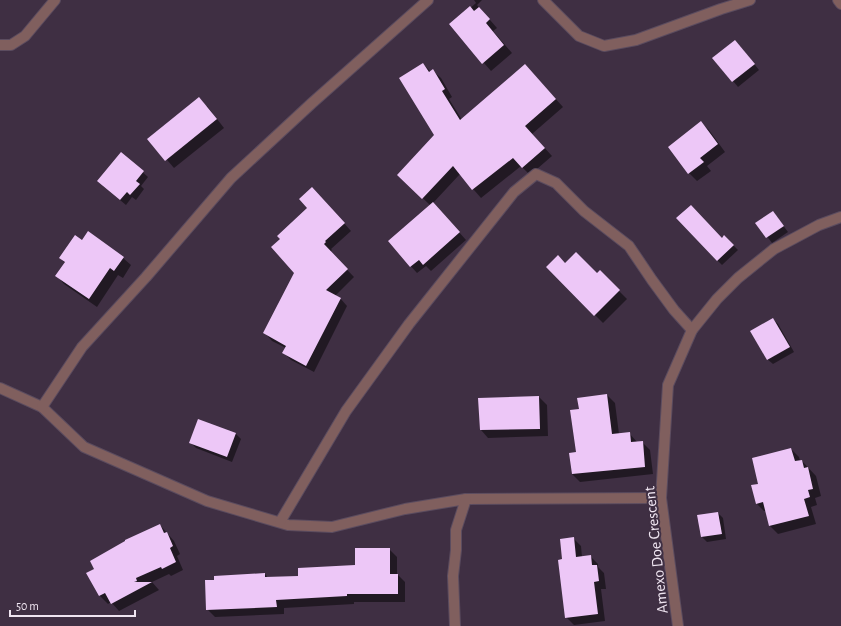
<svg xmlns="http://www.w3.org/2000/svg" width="841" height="626" viewBox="0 0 841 626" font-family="'Alegreya Sans',sans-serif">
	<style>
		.shadow { fill: #0007 }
		.building { fill: #edc7f7 }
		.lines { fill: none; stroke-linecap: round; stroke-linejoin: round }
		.minor-casing { stroke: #5b4c5f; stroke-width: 12 }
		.minor { stroke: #805f5e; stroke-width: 10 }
		.labels { text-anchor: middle; stroke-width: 4; stroke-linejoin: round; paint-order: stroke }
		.street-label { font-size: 16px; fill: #efe5f1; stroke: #3f2f43 }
	</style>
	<rect width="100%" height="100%" fill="#3f2f43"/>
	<g class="shadow">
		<polygon points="474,0 482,0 477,5 497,28 493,31 512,53 491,71 451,25 476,3"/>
		<polygon points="740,46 759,70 738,87 714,58"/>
		<polygon points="423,64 431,72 433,71 441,78 452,97 449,99 462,120 525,65 563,107 532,134 552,156 530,175 521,166 481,198 460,174 433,203 466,240 431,271 426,266 417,273 389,242 431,206 406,182 435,135"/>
		<polygon points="207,106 224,128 174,168 149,139"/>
		<polygon points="701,123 709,130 725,152 707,166 711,171 697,181 689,173 669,147"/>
		<polygon points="121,153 148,177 141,186 144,189 136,200 132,197 126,205 103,186"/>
		<polygon points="319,195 351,231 331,249 332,250 330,252 354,277 335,296 340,298 347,306 314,372 291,360 284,353 286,348 272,341 265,333 295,273 281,239"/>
		<polygon points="773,212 788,232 772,243 757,223"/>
		<polygon points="724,236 738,250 722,265 717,260 722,239"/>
		<polygon points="82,241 123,258 131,265 123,278 118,275 97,307 64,284 57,276 65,263 60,258"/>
		<polygon points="565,264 597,275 600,272 627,299 603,323 547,267"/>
		<polygon points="773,319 778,324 794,352 773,364 767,359"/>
		<polygon points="607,395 615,403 619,434 629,433 637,442 642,442 650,450 653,474 580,482 572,474 577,453 580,410"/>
		<polygon points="539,397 547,405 548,436 488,438 481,430 480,399"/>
		<polygon points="236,434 241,439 232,462 196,448 191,443"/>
		<polygon points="791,449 799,457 800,461 802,461 816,476 821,496 815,498 817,505 811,507 816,524 778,534 770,526 766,511 764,511 757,504 759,484"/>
		<polygon points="718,513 723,518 726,539 707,542 702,537"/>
		<polygon points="160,525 174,541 180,554 177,556 183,570 171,576 169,574 152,582 159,590 119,611 111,602 108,604 100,596 88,573"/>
		<polygon points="574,539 581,546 582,557 590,556 598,564 598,567 604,573 606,589 601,589 605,621 574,625 566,617 563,560"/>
		<polygon points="389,549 397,557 397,574 405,582 405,602 354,602 354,604 284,608 284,614 215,617 207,609 265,574 268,578 299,577 356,566"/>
	</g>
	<g class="building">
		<polygon points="470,6 474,11 479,7 490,19 486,23 504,45 482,64 449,24"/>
		<polygon points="735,40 755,64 732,82 712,58"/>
		<polygon points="423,63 429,72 433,69 445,89 442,91 460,120 525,64 556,99 525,126 545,148 522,168 513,158 472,190 453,166 422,199 397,175 434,135 399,78"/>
		<polygon points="199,97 217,119 165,161 147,139"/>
		<polygon points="701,121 718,144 700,158 704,162 688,174 668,147"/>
		<polygon points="121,152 144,171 136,181 140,184 130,195 127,192 120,200 97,181"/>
		<polygon points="312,187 345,223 325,241 326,242 324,244 348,269 326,290 341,298 306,366 282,353 286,346 263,333 294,273 271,247 280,239 277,236 307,208 299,199"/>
		<polygon points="433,202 460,232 423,265 419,260 410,267 388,241"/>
		<polygon points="691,205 722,238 724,235 734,245 717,261 676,218"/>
		<polygon points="773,211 784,226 766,238 755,223"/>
		<polygon points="88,231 124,257 114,271 110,268 89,299 55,276 65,262 59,258 75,235 82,240"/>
		<polygon points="576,252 597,273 600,270 620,290 594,316 546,267 558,255 565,263"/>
		<polygon points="773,318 790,347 767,360 750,331"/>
		<polygon points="607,394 612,434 630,432 631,442 643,441 645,467 572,474 569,453 576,452 570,410 579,409 577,398"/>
		<polygon points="539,396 540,429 480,430 478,398"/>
		<polygon points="198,419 236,433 227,457 189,443"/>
		<polygon points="791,448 795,461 802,460 804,468 808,467 813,489 808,490 810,497 804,499 809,516 769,526 763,502 756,504 751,485 758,484 752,458"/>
		<polygon points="718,512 722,534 701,537 697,515"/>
		<polygon points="160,524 164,533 167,532 173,546 170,548 176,562 162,569 161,567 136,578 137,581 134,582 152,582 111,604 105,593 99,596 86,573 94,569 90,561 125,541 125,540"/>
		<polygon points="574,537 576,557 591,555 592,565 597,565 599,581 594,582 598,614 565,618 558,560 562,559 560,539"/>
		<polygon points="355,548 390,548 390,574 398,574 398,594 347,594 347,596 276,600 277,607 206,610 205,580 214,580 214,576 265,573 265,577 298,576 298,568 355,565"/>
	</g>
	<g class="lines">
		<defs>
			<g id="minor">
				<polyline points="543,0 579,36 604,46 636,40 721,9 750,0"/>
				<polyline points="838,0 841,4"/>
				<polyline points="0,45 11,45 25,36 55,0"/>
				<polyline points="0,388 42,407 84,447 207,501 288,525 332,527 405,509 466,499 661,498"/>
				<polyline points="42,407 82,347 146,277 231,178 312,103 428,0"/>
				<polyline points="280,522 346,411 409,324 514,192 536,174 556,183 584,211 629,246 652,280 674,310 692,330"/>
				<polyline points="455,626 453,576 456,550 456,530 466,499"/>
				<polyline points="678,626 661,498 668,385 692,330 717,299 738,278 774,249 819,225 841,217"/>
			</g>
		</defs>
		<use href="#minor" class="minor-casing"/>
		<use href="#minor" class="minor"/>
	</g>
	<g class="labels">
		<g class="street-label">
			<text transform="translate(655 550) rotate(-96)" y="6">Amexo Doe Crescent</text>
		</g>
	</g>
	<path d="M10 610v6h125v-6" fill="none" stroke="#efe5f1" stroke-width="2"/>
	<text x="16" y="610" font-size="12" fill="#efe5f1" stroke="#3f2f43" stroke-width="3" paint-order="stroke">50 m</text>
</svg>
